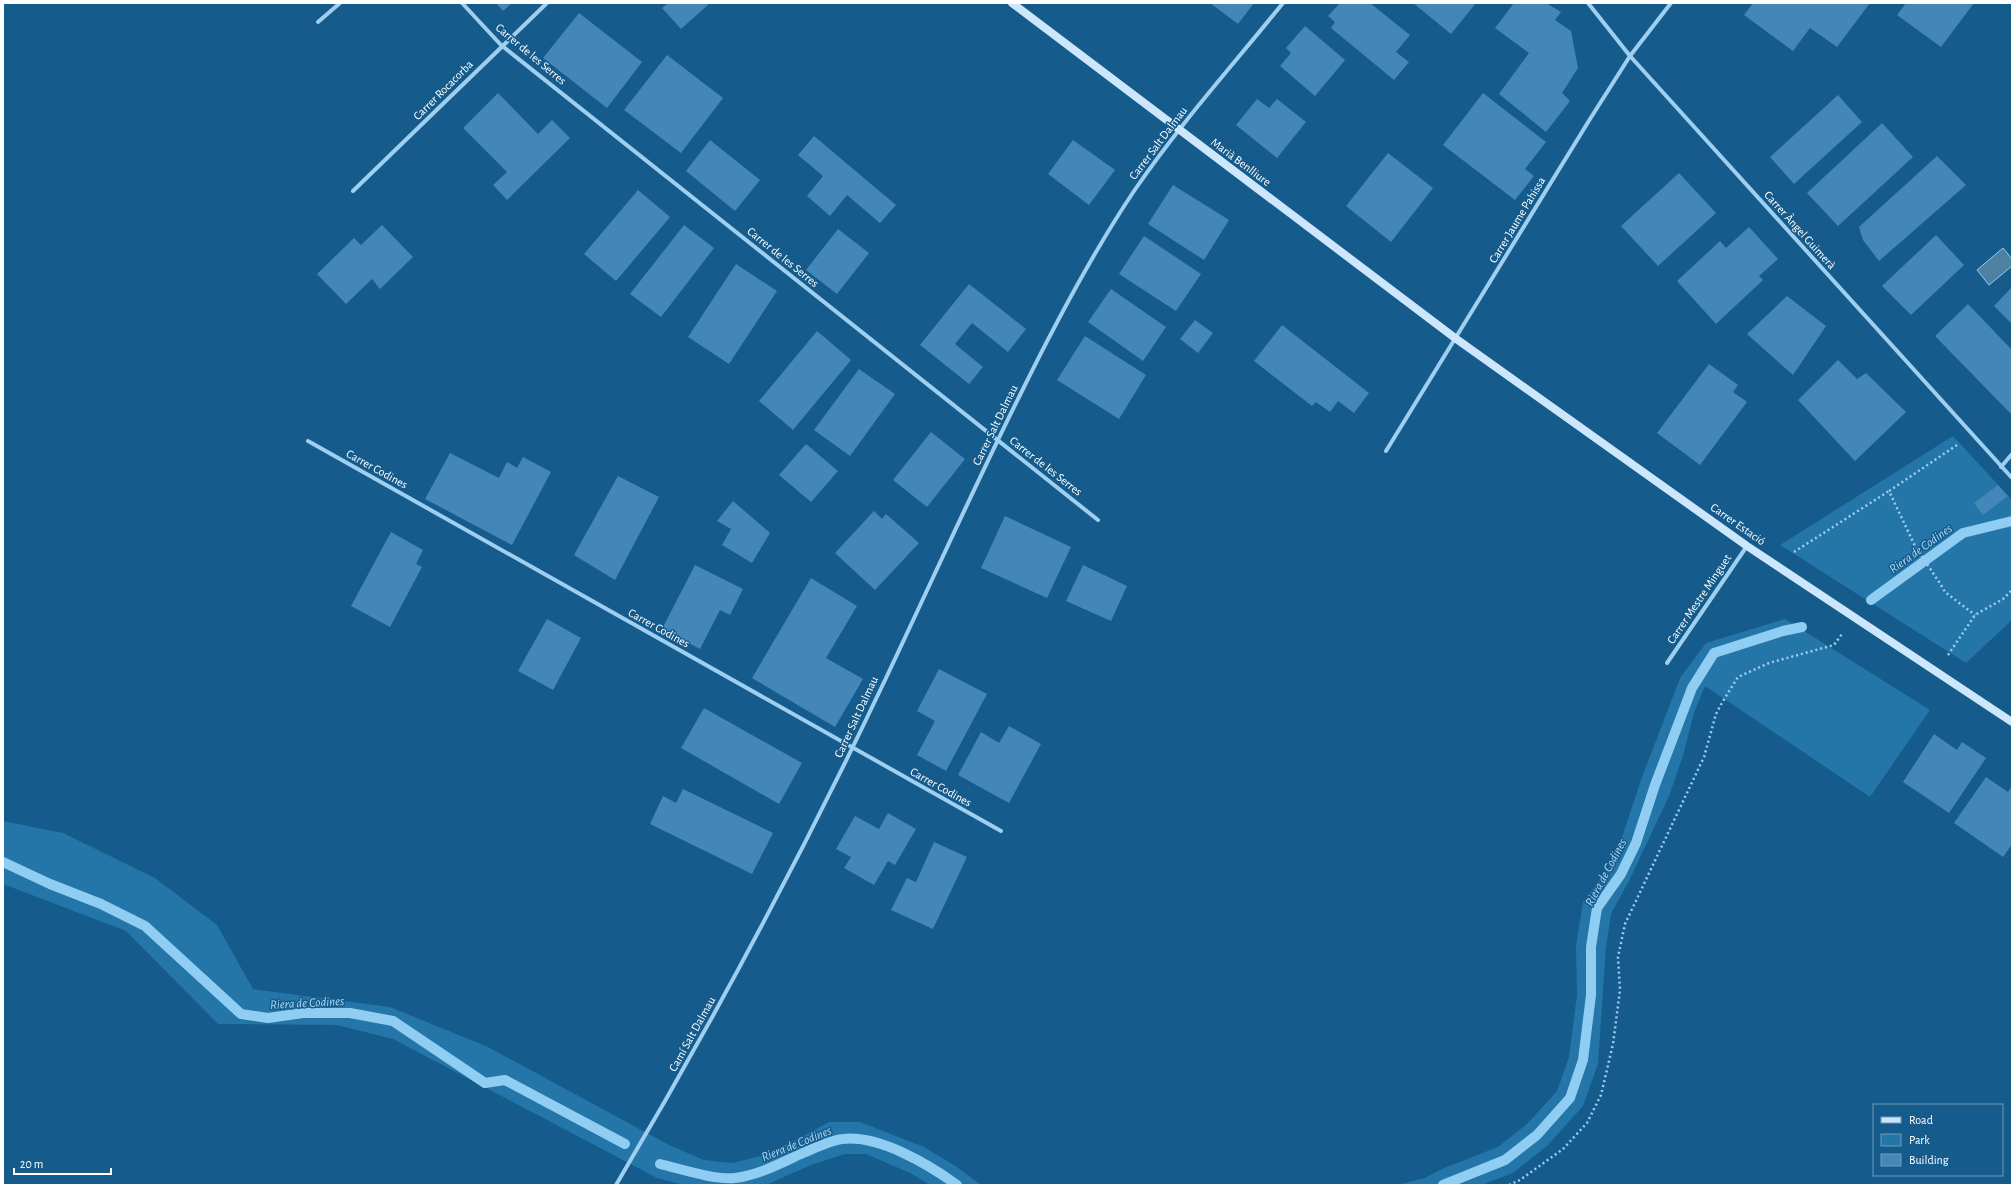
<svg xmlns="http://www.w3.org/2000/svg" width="2015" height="1188" viewBox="0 0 2015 1188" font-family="'Alegreya Sans',sans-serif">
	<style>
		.green { fill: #2475a8 }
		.water { fill: #4e80a2; stroke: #90cdf3 }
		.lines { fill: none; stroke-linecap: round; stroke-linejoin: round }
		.stream { stroke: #90cdf3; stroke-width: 10 }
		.building { fill: #4287b7 }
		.path { stroke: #9ecff0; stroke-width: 2.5; stroke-dasharray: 2 3; stroke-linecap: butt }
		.street { stroke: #9ecff0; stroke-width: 4 }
		.secondary { stroke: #cce7fb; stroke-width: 8 }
		.labels { text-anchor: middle; stroke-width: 3; stroke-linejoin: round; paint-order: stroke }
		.street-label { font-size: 12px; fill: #fff; stroke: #155b8c }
		.water-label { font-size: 13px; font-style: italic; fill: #aad9f7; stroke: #155b8c }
	</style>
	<rect width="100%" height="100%" fill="#155b8c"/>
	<g class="green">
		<polygon points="1953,436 2012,500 2012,620 1966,663 1780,545"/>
		<polygon points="1785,619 1930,710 1870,797 1705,686 1694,713 1683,756 1669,796 1629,881 1611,914 1606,948 1598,1064 1583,1106 1547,1146 1513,1173 1481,1185 1397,1185 1425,1178 1444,1168 1498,1147 1527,1124 1557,1091 1569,1057 1577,995 1576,946 1583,902 1609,867 1622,837 1641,780 1680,678 1706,643"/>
		<polygon points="3,821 63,833 155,878 217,925 253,989 390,1007 488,1047 669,1145 704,1160 733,1163 760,1156 800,1138 829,1122 860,1122 924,1147 957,1167 981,1185 930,1185 910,1173 866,1154 845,1154 811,1165 766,1185 684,1185 657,1178 393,1039 337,1025 218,1024 126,931 3,884"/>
	</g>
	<polygon class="water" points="2003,248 2012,259 2012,266 1989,285 1977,270"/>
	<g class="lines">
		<g class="stream">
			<polyline points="1871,600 1963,533 2012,521"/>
			<polyline points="3,862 50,884 101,904 145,926 241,1014 268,1018 303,1013 350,1013 393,1021 485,1083 505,1080 625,1144"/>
			<path d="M660 1164C681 1169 714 1180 735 1178 759 1175 781 1163 803 1153 815 1148 831 1140 843 1139 879 1135 928 1164 957 1185"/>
			<polyline points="1443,1185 1505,1160 1537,1135 1570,1098 1583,1060 1591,995 1591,947 1597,908 1621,874 1636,843 1655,785 1692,688 1714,653 1783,631 1802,627"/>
		</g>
	</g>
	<g class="building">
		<polygon points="496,3 512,3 503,11"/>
		<polygon points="668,3 710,3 681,29 662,8"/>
		<polygon points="1210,3 1254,3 1238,24"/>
		<polygon points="1340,3 1370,3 1410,35 1396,52 1409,62 1394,80 1331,28 1335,22 1328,16"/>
		<polygon points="1413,3 1476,3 1451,34"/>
		<polygon points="1514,3 1546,3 1561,12 1555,20 1571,31 1578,68 1562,93 1570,101 1546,132 1499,94 1529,53 1495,28"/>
		<polygon points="1753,3 1870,3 1837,47 1810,28 1793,51 1744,15"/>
		<polygon points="1906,3 1974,3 1941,47 1897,15"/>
		<polygon points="579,13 642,62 607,108 543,58"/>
		<polygon points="1305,26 1345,60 1315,96 1280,66 1291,53 1286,48"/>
		<polygon points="667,55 723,98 681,153 624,110"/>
		<polygon points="498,93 538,134 552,120 570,138 507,200 493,185 507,172 463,128"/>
		<polygon points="1483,93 1546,142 1525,169 1534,176 1515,200 1443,145"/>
		<polygon points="1838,95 1862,122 1794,184 1770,157"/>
		<polygon points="1257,99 1269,108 1277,99 1306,122 1277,158 1236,125"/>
		<polygon points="1882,123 1913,157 1838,226 1807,193"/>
		<polygon points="814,136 896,205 880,223 847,195 830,216 807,196 823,176 798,155"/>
		<polygon points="710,140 760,180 735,211 686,171"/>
		<polygon points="1073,140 1115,170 1089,205 1048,174"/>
		<polygon points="1388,153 1433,188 1391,242 1346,206"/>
		<polygon points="1937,156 1966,185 1879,261 1863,240 1859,227"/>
		<polygon points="1679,173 1716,213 1658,266 1621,226"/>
		<polygon points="1173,185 1229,220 1204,260 1148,224"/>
		<polygon points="638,190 670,217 616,281 584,254"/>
		<polygon points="382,225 413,257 380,289 372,279 346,304 317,274 354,238 361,245"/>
		<polygon points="684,225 714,248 661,317 630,294"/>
		<polygon points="1749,227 1778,259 1759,276 1763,280 1716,324 1677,281 1720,241 1726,248"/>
		<polygon points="838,229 869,253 837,294 806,270"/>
		<polygon points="1936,235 1964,265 1911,315 1882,286"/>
		<polygon points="1144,236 1201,274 1176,311 1119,274"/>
		<polygon points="736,264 777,291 729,364 688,337"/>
		<polygon points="969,284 1026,329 1008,352 972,323 955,344 983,367 969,384 920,345"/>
		<polygon points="2012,287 2012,324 1994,306"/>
		<polygon points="1111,289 1166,327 1143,361 1088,322"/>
		<polygon points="1787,296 1826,326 1793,375 1747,334"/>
		<polygon points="1968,304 2012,350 2012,415 1935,336"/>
		<polygon points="1195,320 1213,333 1198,353 1180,339"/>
		<polygon points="1282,325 1369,393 1354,413 1338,401 1330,412 1316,402 1312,406 1254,361"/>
		<polygon points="817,331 851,360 793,430 759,401"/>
		<polygon points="1085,336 1146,375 1119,419 1057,380"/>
		<polygon points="1838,360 1857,379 1866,373 1906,412 1855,461 1798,400"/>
		<polygon points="1709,364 1738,385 1733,392 1747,402 1700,465 1657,433"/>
		<polygon points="859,369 895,394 850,456 814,430"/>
		<polygon points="931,432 965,459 927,507 893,480"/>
		<polygon points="806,444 838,471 811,502 779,475"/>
		<polygon points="450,453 499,478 507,462 517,468 523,457 551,472 512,545 425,499"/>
		<polygon points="618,476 659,497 615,580 574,555"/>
		<polygon points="1998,485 2008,496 1983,515 1974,503"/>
		<polygon points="733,501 770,533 752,563 722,545 731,529 717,521"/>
		<polygon points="874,511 882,519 886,514 919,543 875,590 835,553"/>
		<polygon points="1005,516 1071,547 1047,598 981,568"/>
		<polygon points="391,532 423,550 416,564 422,567 390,627 351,606"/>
		<polygon points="695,565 743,589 730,615 720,610 700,649 662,629"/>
		<polygon points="1083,565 1127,586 1111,621 1066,601"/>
		<polygon points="811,578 857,606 826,658 863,679 835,727 752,678"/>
		<polygon points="547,619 581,638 553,690 518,671"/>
		<polygon points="939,669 987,694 946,771 917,755 935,721 917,711"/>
		<polygon points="704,708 802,763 779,804 681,748"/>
		<polygon points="1009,726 1041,744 1009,803 958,775 981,732 999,743"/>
		<polygon points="1934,734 1957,750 1962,742 1986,758 1949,813 1903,782"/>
		<polygon points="1986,777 2008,792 2012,786 2012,844 2003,857 1954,823"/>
		<polygon points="683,789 773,833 752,874 650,824 663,796 676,803"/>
		<polygon points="888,813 916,829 895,865 888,861 874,885 844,868 851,857 836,849 855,816 879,829"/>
		<polygon points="934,842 967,857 933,929 891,910 907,878 916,882"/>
	</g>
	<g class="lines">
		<g class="path">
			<polyline points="1957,445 1889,491 1915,546 1941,585 1945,592 1975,615"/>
			<polyline points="1794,552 1889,491"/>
			<polyline points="1948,655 1975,615 2003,599 2012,590"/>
			<polyline points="1509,1185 1520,1180 1563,1149 1587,1123 1601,1095 1613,1044 1620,990 1618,957 1625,924 1704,757 1716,714 1723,701 1738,677 1769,663 1834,645 1842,634"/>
		</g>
		<g class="street">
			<polyline points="462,3 501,45 1098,520"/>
			<polyline points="1588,3 1630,56 2012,478"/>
			<polyline points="318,22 340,3"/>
			<polyline points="353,191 547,3"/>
			<polyline points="308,441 1001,831"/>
			<polyline points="1386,451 1590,119 1630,56 1671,3"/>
			<polyline points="2001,467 2012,454"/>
			<polyline points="1667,663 1747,546"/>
			<path d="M616 1185C714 1020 804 851 886 678 931 583 974 487 1021 393 1055 324 1091 255 1134 191 1179 125 1233 65 1283 3"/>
		</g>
		<polyline class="secondary" points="1012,3 1455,338 1747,546 2012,722"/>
	</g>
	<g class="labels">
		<g class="street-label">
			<text transform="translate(531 54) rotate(40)" y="4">Carrer de les Serres</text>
			<text transform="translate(443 90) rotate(-45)" y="4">Carrer Rocacorba</text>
			<text transform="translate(1158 143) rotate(-53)" y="4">Carrer Salt Dalmau</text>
			<text transform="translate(1241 162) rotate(37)" y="4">Marià Benlliure</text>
			<text transform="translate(1517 220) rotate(-59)" y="4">Carrer Jaume Pahissa</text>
			<text transform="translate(1800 230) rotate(48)" y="4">Carrer Àngel Guimerà</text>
			<text transform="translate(783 257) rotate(39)" y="4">Carrer de les Serres</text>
			<text transform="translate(995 425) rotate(-64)" y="4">Carrer Salt Dalmau</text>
			<text transform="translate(1046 466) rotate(38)" y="4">Carrer de les Serres</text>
			<text transform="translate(377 469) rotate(29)" y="4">Carrer Codines</text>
			<text transform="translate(1738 524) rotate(35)" y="4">Carrer Estació</text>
			<text transform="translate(1699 599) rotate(-56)" y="4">Carrer Mestre Minguet</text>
			<text transform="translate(659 628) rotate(29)" y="4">Carrer Codines</text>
			<text transform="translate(856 717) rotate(-65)" y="4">Carrer Salt Dalmau</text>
			<text transform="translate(941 787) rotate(29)" y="4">Carrer Codines</text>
			<text transform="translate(692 1034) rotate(-61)" y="4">Camí Salt Dalmau</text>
		</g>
		<g class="water-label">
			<text transform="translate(1920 548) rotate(-36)" y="5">Riera de Codines</text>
			<text transform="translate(1605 872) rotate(-62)" y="5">Riera de Codines</text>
			<text transform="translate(307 1002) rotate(-3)" y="5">Riera de Codines</text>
			<text transform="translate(796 1143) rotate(-22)" y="5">Riera de Codines</text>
		</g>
	</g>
	<rect width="2015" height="1188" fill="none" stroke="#ffffff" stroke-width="8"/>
	<rect x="1873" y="1104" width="130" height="72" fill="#155b8c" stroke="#739dba"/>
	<rect x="1881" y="1117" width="20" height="6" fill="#cce7fb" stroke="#739dba"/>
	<text x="1909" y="1124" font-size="12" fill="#ffffff">Road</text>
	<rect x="1881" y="1134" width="20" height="12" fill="#2475a8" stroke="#739dba"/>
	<text x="1909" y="1144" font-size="12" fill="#ffffff">Park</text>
	<rect x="1881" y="1154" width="20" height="12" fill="#4287b7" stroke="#739dba"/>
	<text x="1909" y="1164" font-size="12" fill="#ffffff">Building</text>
	<path d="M14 1168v6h97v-6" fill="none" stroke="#ffffff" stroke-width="2"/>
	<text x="20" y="1168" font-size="12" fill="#ffffff" stroke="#155b8c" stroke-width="3" paint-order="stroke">20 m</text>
</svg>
